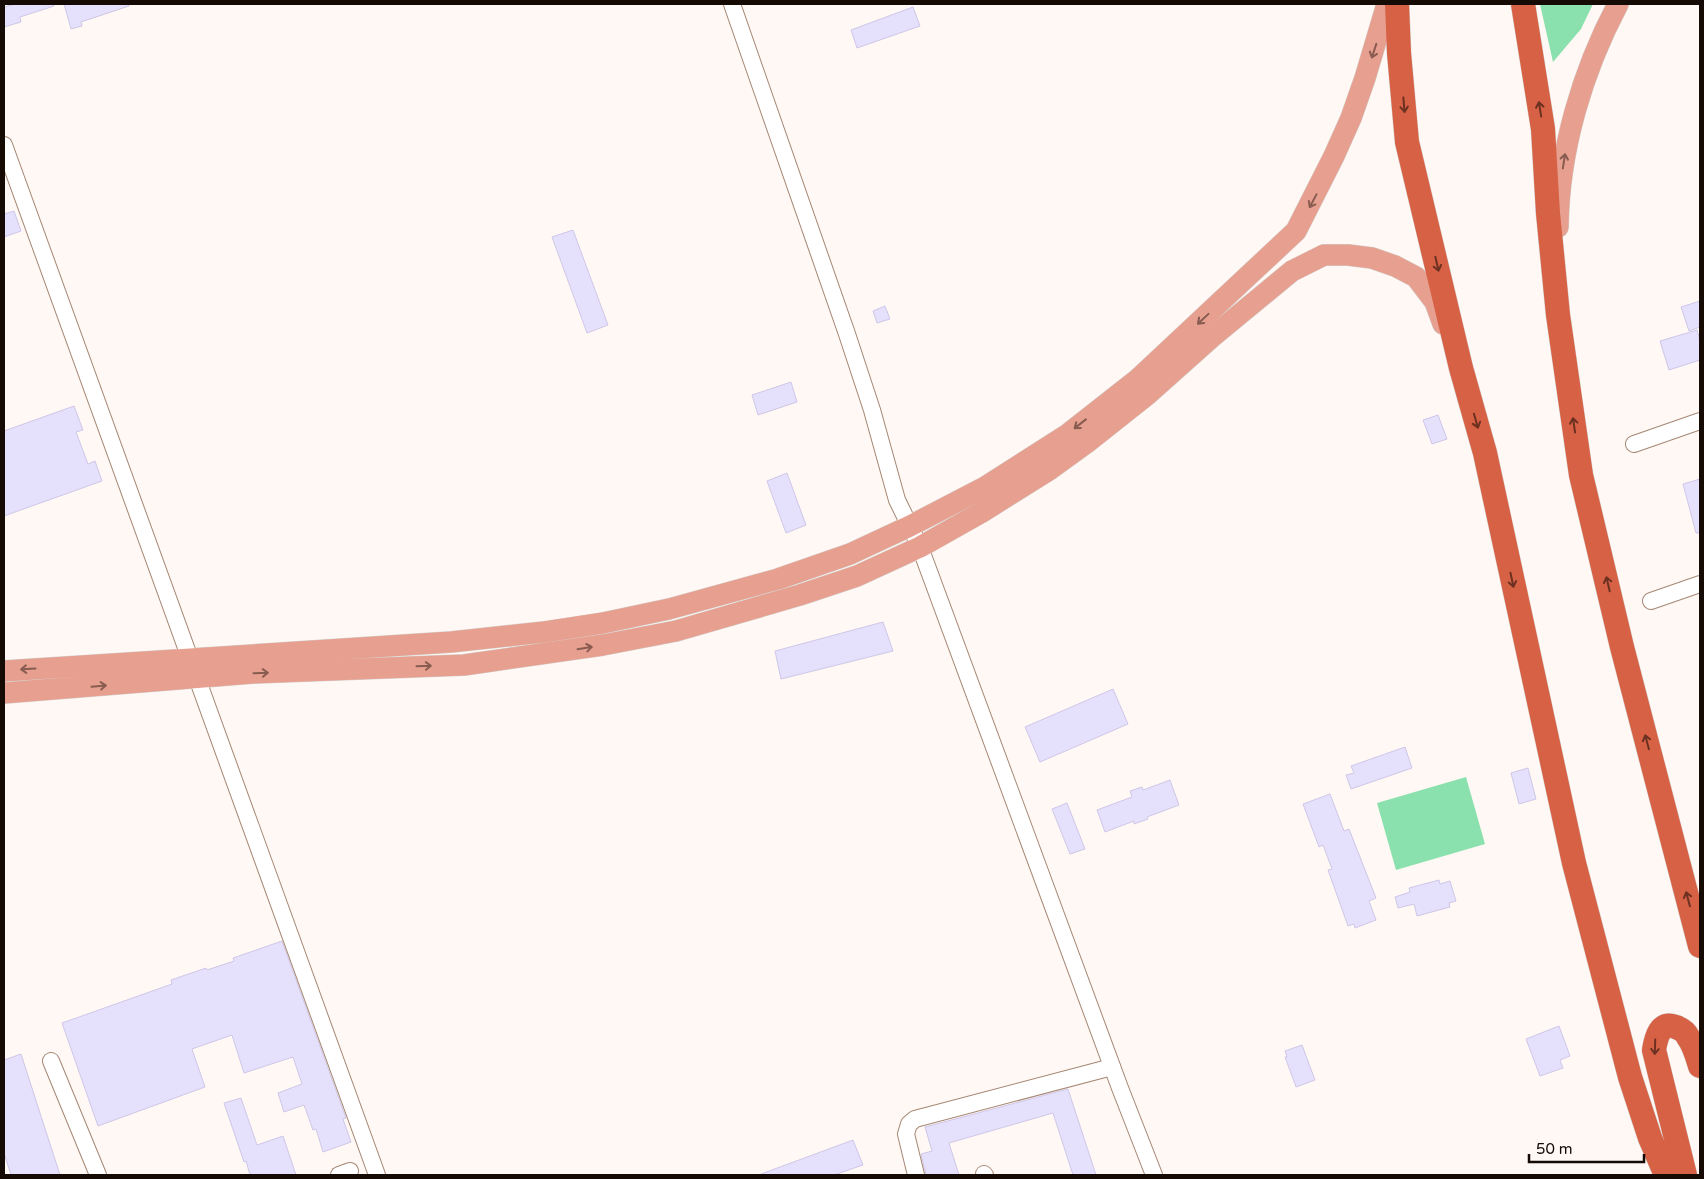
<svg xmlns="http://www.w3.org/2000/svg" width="1704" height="1179" viewBox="0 0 1704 1179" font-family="'Varela Round',sans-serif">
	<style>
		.green { fill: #8be1ad }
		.building { fill: #e5e0fb; stroke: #cec7e8 }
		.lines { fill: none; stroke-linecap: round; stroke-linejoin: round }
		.minor-casing { stroke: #a58774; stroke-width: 18 }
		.major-casing { stroke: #d5d3d2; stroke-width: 22 }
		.highway-casing { stroke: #d5d3d2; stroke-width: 25 }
		.minor { stroke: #fff; stroke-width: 16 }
		.major { stroke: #e7a08f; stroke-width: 21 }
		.highway { stroke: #d76144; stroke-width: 24 }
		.oneway { stroke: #885c50 }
		.oneway2 { stroke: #6c3121 }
	</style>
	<rect width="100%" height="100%" fill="#fff8f4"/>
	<g class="green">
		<polygon points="1540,4 1593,4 1581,29 1553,62"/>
		<polygon points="1466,777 1485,844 1396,870 1377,803"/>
	</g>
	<g class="building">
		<polygon points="15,4 53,4 54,6 20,17 21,22 4,27 4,7"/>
		<polygon points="64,4 129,4 129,6 81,22 82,26 71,29"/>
		<polygon points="913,7 920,26 857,48 851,30"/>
		<polygon points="14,211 21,231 4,237 4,214"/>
		<polygon points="573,230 608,325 587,333 552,237"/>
		<polygon points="1700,301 1700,327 1689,331 1681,307"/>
		<polygon points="885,306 890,319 877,323 873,311"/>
		<polygon points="1697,330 1700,340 1700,360 1669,370 1660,341"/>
		<polygon points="791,382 797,402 758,415 752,395"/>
		<polygon points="74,406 83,430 76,432 88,464 95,461 102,481 4,516 4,431"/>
		<polygon points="1438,415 1447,439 1432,444 1423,420"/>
		<polygon points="787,473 806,525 786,533 767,481"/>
		<polygon points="1700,479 1700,533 1696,533 1683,484"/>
		<polygon points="883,622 893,651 781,679 775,651"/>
		<polygon points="1113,689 1128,724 1040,762 1025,727"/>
		<polygon points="1405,747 1412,768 1351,789 1346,775 1354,773 1351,766"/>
		<polygon points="1528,768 1536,799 1519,804 1511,773"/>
		<polygon points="1170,780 1179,805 1147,817 1148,819 1134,824 1134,821 1105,832 1097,810 1132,797 1130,791 1142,787 1143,790"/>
		<polygon points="1330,794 1344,831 1349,829 1376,898 1369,901 1376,920 1355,928 1354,924 1348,926 1328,870 1332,869 1323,845 1319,847 1303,804"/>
		<polygon points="1067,803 1085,849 1070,854 1052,809"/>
		<polygon points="1439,880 1440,884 1450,881 1456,901 1449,903 1450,907 1417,916 1414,904 1398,908 1395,897 1410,892 1409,888"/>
		<polygon points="282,941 346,1118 343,1119 351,1142 323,1152 316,1129 313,1130 304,1105 284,1112 278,1093 302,1084 293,1057 244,1073 232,1035 192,1049 205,1087 98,1126 62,1023 172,984 171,980 206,968 207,970 234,961 233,958"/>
		<polygon points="1559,1026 1570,1056 1560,1060 1563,1068 1540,1076 1526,1039"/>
		<polygon points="1302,1045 1315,1080 1296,1087 1285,1057 1287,1057 1285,1051"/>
		<polygon points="21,1054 60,1175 11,1175 4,1153 4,1060"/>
		<polygon points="1068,1089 1096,1175 1073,1175 1053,1113 949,1143 959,1175 926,1175 921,1154 932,1151 925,1127"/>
		<polygon points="241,1098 257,1145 283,1136 296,1175 250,1175 246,1161 244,1162 224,1103"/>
		<polygon points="853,1140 863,1165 834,1175 761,1175 761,1174"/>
	</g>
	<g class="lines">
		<defs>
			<g id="minor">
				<polyline points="732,4 847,334 872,410 897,500 920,547 1120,1088 1154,1175"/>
				<polyline points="4,145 377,1175"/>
				<polyline points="1634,444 1700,421"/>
				<polyline points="1651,601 1700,584"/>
				<polyline points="51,1061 98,1175"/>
				<polyline points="984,1174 985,1175"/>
				<polyline points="339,1175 350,1171"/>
				<polyline points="916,1175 906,1134 909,1124 915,1119 1112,1067"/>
			</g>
			<g id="major">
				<path d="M1558 227C1559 150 1582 72 1618 4"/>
				<polyline points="4,671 451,642 544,632 603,623 669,609 778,579 850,554 910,526 985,487 1068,434 1138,379 1296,231 1334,156 1351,118 1365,78 1387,4"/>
				<polyline points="4,693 253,673 464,665 603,645 676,631 800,595 857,576 920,547 982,512 1049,470 1089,441 1147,395 1212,337 1292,271 1324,255 1348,255 1372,258 1395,266 1416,277 1435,302 1443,324"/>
			</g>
			<g id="highway">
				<polyline points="1397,4 1399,53 1407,142 1461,368 1485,453 1574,863 1630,1077 1650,1138 1666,1175"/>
				<polyline points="1523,4 1543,129 1548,213 1558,315 1581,475 1622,647 1700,946"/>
				<path d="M1685 1175 1654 1050C1656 1038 1660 1020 1676 1027 1681 1029 1686 1032 1688 1037 1694 1045 1697 1056 1700 1066"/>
			</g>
		</defs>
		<use href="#minor" class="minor-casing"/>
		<use href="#major" class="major-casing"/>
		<use href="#highway" class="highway-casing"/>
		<use href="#minor" class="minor"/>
		<use href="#major" class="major"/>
		<use href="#highway" class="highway"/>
	</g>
	<defs><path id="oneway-shaft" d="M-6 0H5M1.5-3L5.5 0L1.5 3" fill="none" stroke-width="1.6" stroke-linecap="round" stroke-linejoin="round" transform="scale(1.25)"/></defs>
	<g class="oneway">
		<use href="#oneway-shaft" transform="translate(1374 51) rotate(108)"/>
		<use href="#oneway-shaft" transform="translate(1564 161) rotate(-81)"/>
		<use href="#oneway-shaft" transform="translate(1313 201) rotate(118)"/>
		<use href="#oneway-shaft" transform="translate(1203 319) rotate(137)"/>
		<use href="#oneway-shaft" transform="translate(1080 424) rotate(142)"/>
		<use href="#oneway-shaft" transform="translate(585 648) rotate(-9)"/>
		<use href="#oneway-shaft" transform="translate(424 666) rotate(-2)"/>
		<use href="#oneway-shaft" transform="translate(28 669) rotate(177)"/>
		<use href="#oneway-shaft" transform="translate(261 673) rotate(-2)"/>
		<use href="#oneway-shaft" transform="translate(99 686) rotate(-5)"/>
	</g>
	<g class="oneway2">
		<use href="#oneway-shaft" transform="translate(1404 105) rotate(85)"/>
		<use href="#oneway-shaft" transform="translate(1540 109) rotate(-99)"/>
		<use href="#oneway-shaft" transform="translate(1437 264) rotate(77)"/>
		<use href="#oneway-shaft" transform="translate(1476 421) rotate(74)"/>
		<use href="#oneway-shaft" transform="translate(1574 425) rotate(-98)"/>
		<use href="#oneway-shaft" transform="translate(1512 580) rotate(78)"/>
		<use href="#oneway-shaft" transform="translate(1608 584) rotate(-103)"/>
		<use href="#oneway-shaft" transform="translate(1647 742) rotate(-105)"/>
		<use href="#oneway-shaft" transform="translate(1688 899) rotate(-105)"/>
		<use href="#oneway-shaft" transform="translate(1655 1047) rotate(92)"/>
	</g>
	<rect width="1704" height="1179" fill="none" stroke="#150a04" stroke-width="10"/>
	<path d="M1529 1154v8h115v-8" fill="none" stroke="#150a04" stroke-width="2.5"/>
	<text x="1536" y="1154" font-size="15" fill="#150a04" stroke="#fff8f4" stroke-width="4" paint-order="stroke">50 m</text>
</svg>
